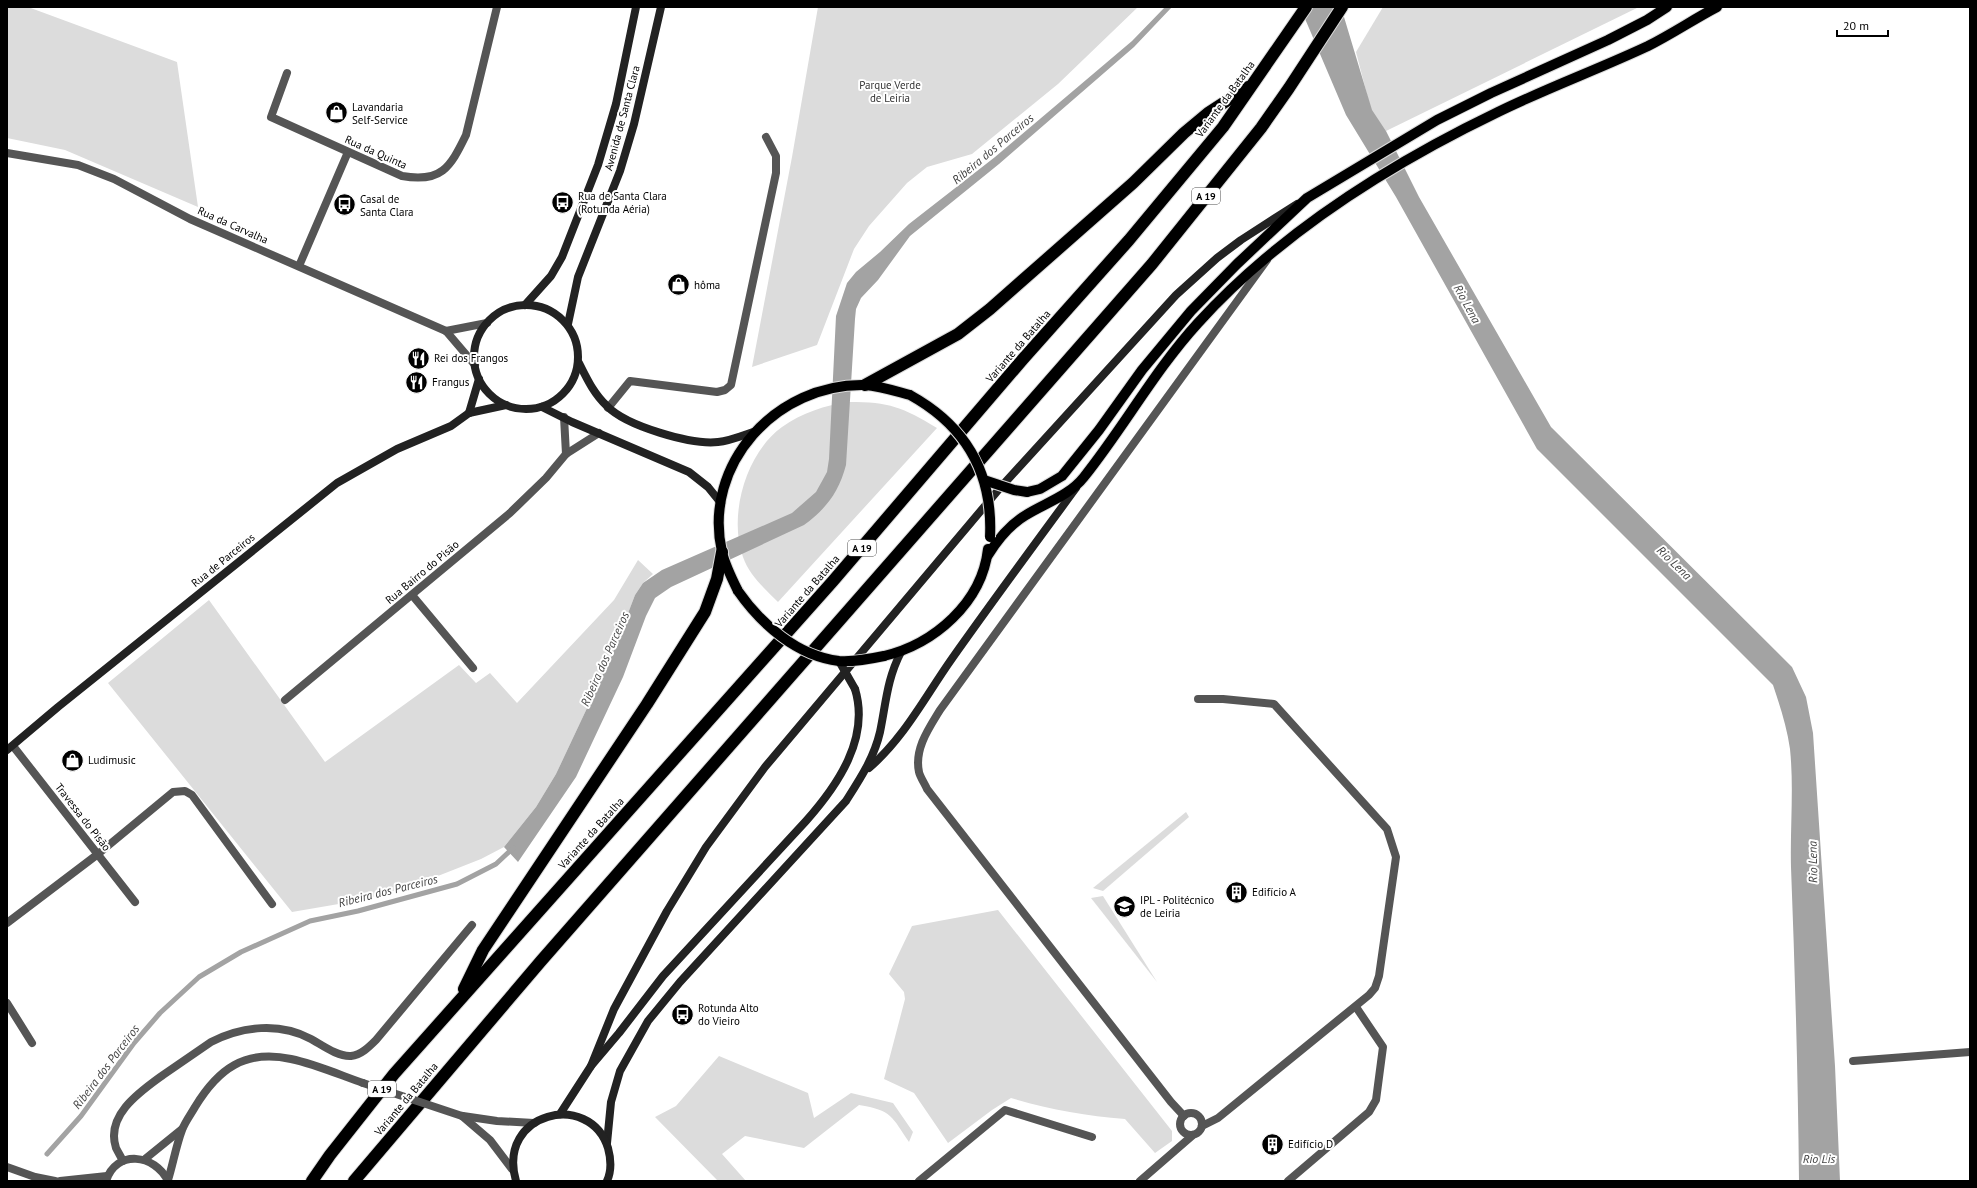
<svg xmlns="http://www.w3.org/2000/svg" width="1977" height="1188" viewBox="0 0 1977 1188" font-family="'PT Sans',sans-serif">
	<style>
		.green { fill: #dcdcdc }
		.water { fill: #a3a3a3 }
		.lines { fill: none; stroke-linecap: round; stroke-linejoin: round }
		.stream { stroke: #a3a3a3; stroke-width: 5 }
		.primary-casing { stroke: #dbdbdb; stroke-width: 12 }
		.motorway-casing { stroke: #dbdbdb; stroke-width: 14 }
		.service { stroke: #555; stroke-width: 8 }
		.minor { stroke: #555; stroke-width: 8 }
		.tertiary { stroke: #555; stroke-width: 8 }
		.secondary { stroke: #222; stroke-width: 8 }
		.primary { stroke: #000; stroke-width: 10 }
		.motorway { stroke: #000; stroke-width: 12 }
		.primary-bridge-casing { stroke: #dbdbdb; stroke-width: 12; stroke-linecap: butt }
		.tertiary-bridge { stroke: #555; stroke-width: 8 }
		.secondary-bridge { stroke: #222; stroke-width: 8 }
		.primary-bridge { stroke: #000; stroke-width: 10 }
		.labels { text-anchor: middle; stroke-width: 4; stroke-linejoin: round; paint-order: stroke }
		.shield { fill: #fff; stroke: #4c4c4c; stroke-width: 1 }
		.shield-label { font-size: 10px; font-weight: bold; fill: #000 }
		.park-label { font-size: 11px; fill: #333; stroke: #fff }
		.street-label { font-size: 11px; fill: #000; stroke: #fff }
		.poi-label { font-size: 11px; fill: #000; stroke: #fff; text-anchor: start }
		.water-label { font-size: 12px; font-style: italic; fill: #444; stroke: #fff }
	</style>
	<rect width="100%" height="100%" fill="#fff"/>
	<g class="green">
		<polygon points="7,7 28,7 177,62 198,207 65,150 7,138"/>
		<polygon points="818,7 1138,7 1058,84 972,154 927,167 907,183 869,226 854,249 817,345 752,367 792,157"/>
		<polygon points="1383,7 1639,7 1386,131 1371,110 1356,52"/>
		<path d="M849 402C890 402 902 407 937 428L778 602C765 589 749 575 743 557 728 515 746 453 782 427 802 413 825 405 849 402Z"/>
		<polygon points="638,560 653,574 643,583 635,595 612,655 556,774 536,807 504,847 481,859 415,885 362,900 292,912 108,683 209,600 325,762 459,665 476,683 490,673 517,703 614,600"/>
		<polygon points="1186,812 1189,817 1103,891 1093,888"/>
		<polygon points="1103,896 1157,982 1091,898"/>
		<path d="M998 910 1172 1131V1141L1155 1153 1125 1119C1086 1116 1048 1109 1011 1098L992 1110 948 1143 914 1093 884 1079 905 999 904 992 889 974 912 926Z"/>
		<path d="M719 1056 808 1093 814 1118 851 1093 893 1103 913 1132 909 1142C892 1117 892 1110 859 1105L804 1148 745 1136 722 1154 746 1181H718L655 1117 676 1106Z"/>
	</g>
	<g class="water">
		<path d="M1165 7H1172L1134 47 999 164 910 236 878 280 861 298 856 309 855 319 846 465C839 492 826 509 804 525L671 587 655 598 646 616 623 677 576 777 518 862 504 847 536 807 556 774 612 655 635 595 643 583 662 570 792 513 816 492 827 472 829 459 836 316 847 283 856 272 880 252 909 224 995 157 1132 41Z"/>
		<path d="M1300 7H1341L1372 110 1386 131 1419 197 1551 427 1792 667 1806 697 1813 733 1835 1066 1840 1181H1799C1798 1076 1795 972 1791 867 1790 828 1794 788 1790 749 1787 727 1780 706 1773 685L1537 449 1396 197 1346 115Z"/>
	</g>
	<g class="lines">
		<polyline class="stream" points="47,1154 81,1116 134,1043 160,1013 199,977 241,952 310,921 358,911 457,884 496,864 513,848"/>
		<defs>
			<g id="primary">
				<polyline points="1027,492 1040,489 1062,476 1099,430 1142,370 1191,311 1237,264 1307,198 1437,120 1491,93 1608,40 1647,20 1667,7"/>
				<path d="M988 555C998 539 1009 525 1026 515 1045 503 1069 496 1084 477 1124 427 1155 370 1198 323 1280 233 1390 164 1498 112 1547 88 1599 69 1648 46 1672 34 1694 19 1717 7"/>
				<path d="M738 591C732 579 725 565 722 552 702 464 777 383 865 385 880 386 895 391 910 395"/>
				<path d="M884 656C934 644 982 603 988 549"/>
			</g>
			<g id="motorway">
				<polyline points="865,385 958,334 990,309 1133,183 1184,133 1208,113 1248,87"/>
				<polyline points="464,989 483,950 647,704 705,612 717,579 722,552"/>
				<polyline points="312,1181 330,1155 394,1074 833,581 1023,359 1129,240 1223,127 1306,7"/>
				<polyline points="354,1181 541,961 1152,264 1261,128 1289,88 1342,7"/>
			</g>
		</defs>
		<use href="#primary" class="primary-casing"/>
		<use href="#motorway" class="motorway-casing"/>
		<g class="service">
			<polyline points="608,408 630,381 717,392 725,390 731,385 776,173 776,156 766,137"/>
			<polyline points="1198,699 1223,699 1274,704 1387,829 1396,857 1379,976 1375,988 1369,995 1218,1118 1202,1126"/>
			<polyline points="98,854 173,792 185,791 192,795 272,904"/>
			<polyline points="1853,1061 1970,1052"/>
			<circle cx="1191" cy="1124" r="11"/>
			<path d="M1184 1116 1171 1102 927 789C925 784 920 777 919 772 914 749 929 728 940 710L1267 260"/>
			<polyline points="919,1181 1005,1110 1092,1137"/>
			<polyline points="1140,1181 1193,1135"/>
			<polyline points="1288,1181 1369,1112 1376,1100 1383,1047 1356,1007"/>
		</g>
		<g class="minor">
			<path d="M287 73 271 117 402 176C441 183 450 168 466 135L497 7"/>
			<polyline points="7,153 78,165 114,179 190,219 446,331 475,365"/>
			<polyline points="299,266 348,152"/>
			<polyline points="446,331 487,323"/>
			<polyline points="564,417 566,454"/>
			<polyline points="412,595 473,668"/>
			<polyline points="285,700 510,513 546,478 566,454 599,433"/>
			<polyline points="13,746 135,902"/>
			<polyline points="7,923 98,854"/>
			<polyline points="7,1003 32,1043"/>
			<path d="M123 1161C121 1157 118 1152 116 1148 105 1115 141 1091 163 1075 179 1064 195 1053 211 1042 242 1026 280 1022 311 1039 322 1045 338 1057 351 1056 361 1055 369 1047 376 1040L472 925"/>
		</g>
		<g class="tertiary">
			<polyline points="462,1116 490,1140 512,1169"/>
			<polyline points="463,1116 497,1121 534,1123"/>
			<polyline points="145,1159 182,1129"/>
			<polyline points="7,1167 35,1177 55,1181"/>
			<path d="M168 1180C173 1164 176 1146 182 1130 185 1122 191 1114 195 1107 218 1069 245 1049 291 1059 315 1064 340 1075 363 1083"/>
			<polyline points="60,1181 107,1176"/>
			<path d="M106 1181C116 1149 155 1154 168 1181"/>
		</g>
		<g class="secondary">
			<circle cx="526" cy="357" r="52"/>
			<polyline points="525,305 551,276 562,257 598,165 616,104 636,7"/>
			<polyline points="568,324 578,277 620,171 634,124 661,7"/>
			<path d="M579 363C587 379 594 394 607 406 626 426 691 445 718 442 730 441 744 435 756 431"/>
			<polyline points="542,407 572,422 689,472 708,487 721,503"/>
			<polyline points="469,413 479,379"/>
			<polyline points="7,750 58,707 337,483 397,449 451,426 469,413 506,405"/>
			<path d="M869 768C904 738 925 697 951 660 992 602 1034 545 1076 488"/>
			<polyline points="591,1066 614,1009 667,911 706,847 765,767 1000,488 1176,295 1217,258 1241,240 1297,204"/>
			<path d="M560 1114 591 1066 619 1033 663 976 806 821C838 785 870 738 855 689"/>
			<path d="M607 1143 611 1102 620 1071 648 1021 680 982 846 801C860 779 874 758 880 732 886 703 887 679 901 652"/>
			<path d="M516 1181C496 1112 590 1090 608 1148 611 1159 612 1170 607 1181"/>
		</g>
		<use href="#primary" class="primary"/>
		<use href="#motorway" class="motorway"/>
		<defs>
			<g id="primary-bridge">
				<path d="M910 395C966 426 993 474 990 537"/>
				<polyline points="984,480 1014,490 1027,492"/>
				<path d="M738 591C761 624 797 656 839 661 854 662 870 659 884 656"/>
			</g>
		</defs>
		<use href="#primary-bridge" class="primary-bridge-casing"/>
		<polyline class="tertiary-bridge" points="363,1083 462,1116"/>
		<polyline class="secondary-bridge" points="839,661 855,689"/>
		<use href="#primary-bridge" class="primary-bridge"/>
	</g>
	<defs>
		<symbol id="shop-disc" viewBox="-11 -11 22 22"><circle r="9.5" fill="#000" stroke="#fff"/><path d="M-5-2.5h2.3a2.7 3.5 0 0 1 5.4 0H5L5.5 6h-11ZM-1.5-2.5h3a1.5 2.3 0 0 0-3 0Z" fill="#fff"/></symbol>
		<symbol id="bus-disc" viewBox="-11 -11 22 22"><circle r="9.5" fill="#000" stroke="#fff"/><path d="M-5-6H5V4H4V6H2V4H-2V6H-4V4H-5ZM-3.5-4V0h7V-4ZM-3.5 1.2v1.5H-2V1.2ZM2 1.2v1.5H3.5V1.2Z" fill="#fff"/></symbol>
		<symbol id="restaurant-disc" viewBox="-11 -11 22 22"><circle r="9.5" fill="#000" stroke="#fff"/><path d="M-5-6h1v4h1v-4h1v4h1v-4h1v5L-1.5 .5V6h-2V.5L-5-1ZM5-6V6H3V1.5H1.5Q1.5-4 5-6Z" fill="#fff"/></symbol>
		<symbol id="building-disc" viewBox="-11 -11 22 22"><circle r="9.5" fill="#000" stroke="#fff"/><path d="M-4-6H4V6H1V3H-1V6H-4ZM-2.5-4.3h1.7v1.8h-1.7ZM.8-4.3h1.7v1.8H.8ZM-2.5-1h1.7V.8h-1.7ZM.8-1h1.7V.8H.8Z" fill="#fff"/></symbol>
		<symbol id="university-disc" viewBox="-11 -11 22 22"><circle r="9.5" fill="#000" stroke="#fff"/><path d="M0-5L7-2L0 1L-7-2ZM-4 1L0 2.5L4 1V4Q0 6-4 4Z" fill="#fff"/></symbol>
	</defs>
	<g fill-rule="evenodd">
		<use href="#shop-disc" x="324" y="100" width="25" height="25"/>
		<use href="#bus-disc" x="550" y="190" width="25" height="25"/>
		<use href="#bus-disc" x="332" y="192" width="25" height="25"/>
		<use href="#shop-disc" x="666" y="272" width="25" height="25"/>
		<use href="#restaurant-disc" x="406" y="346" width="25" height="25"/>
		<use href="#restaurant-disc" x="404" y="370" width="25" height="25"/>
		<use href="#shop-disc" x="60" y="748" width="25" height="25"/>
		<use href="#building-disc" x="1224" y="880" width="25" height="25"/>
		<use href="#university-disc" x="1112" y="894" width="25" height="25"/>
		<use href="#bus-disc" x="670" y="1002" width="25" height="25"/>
		<use href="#building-disc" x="1260" y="1132" width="25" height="25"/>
	</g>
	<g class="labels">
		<g class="shield">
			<rect x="1192" y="188" width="28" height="16" rx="3"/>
			<rect x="848" y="540" width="28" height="16" rx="3"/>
			<rect x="368" y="1081" width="28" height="16" rx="3"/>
		</g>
		<g class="shield-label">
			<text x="1206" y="200">A 19</text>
			<text x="862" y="552">A 19</text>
			<text x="382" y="1093">A 19</text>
		</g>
		<g class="park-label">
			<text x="890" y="89">Parque Verde<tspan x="890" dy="13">de Leiria</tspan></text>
		</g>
		<g class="street-label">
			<text transform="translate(1225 99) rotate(-54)" y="4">Variante da Batalha</text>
			<text transform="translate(622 118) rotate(-75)" y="4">Avenida de Santa Clara</text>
			<text transform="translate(376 152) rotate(24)" y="4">Rua da Quinta</text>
			<text transform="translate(233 225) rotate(24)" y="4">Rua da Carvalha</text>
			<text transform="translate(1018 346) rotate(-49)" y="4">Variante da Batalha</text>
			<text transform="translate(223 560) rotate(-39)" y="4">Rua de Parceiros</text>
			<text transform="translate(422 572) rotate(-40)" y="4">Rua Bairro do Pisão</text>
			<text transform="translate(807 591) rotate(-49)" y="4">Variante da Batalha</text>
			<text transform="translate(83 817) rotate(52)" y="4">Travessa do Pisão</text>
			<text transform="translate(591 833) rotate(-48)" y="4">Variante da Batalha</text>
			<text transform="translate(406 1099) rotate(-50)" y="4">Variante da Batalha</text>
		</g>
		<g class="poi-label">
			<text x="352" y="111">Lavandaria<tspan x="352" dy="13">Self-Service</tspan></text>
			<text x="578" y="200">Rua de Santa Clara<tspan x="578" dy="13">(Rotunda Aéria)</tspan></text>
			<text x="360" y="203">Casal de<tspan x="360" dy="13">Santa Clara</tspan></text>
			<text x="694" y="289">hôma</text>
			<text x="434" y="362">Rei dos Frangos</text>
			<text x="432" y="386">Frangus</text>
			<text x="88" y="764">Ludimusic</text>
			<text x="1252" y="896">Edifício A</text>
			<text x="1140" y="904">IPL - Politécnico<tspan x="1140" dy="13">de Leiria</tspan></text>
			<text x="698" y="1012">Rotunda Alto<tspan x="698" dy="13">do Vieiro</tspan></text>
			<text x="1288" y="1148">Edifício D</text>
		</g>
		<g class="water-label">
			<text transform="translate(993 149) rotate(-40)" y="4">Ribeira dos Parceiros</text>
			<text transform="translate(1467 304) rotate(61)" y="4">Rio Lena</text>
			<text transform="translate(1674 563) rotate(44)" y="4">Rio Lena</text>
			<text transform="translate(605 659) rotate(-66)" y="4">Ribeira dos Parceiros</text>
			<text transform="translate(1813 862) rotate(-91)" y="4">Rio Lena</text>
			<text transform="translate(388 891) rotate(-14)" y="4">Ribeira dos Parceiros</text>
			<text transform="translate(106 1067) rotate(-53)" y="4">Ribeira dos Parceiros</text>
			<text x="1819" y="1163">Rio Lis</text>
		</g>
	</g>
	<rect width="1977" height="1188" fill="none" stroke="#000000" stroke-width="16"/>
	<path d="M1837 30v6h51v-6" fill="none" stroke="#000000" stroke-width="2"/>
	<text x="1843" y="30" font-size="12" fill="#000000" stroke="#ffffff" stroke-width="3" paint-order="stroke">20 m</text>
</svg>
